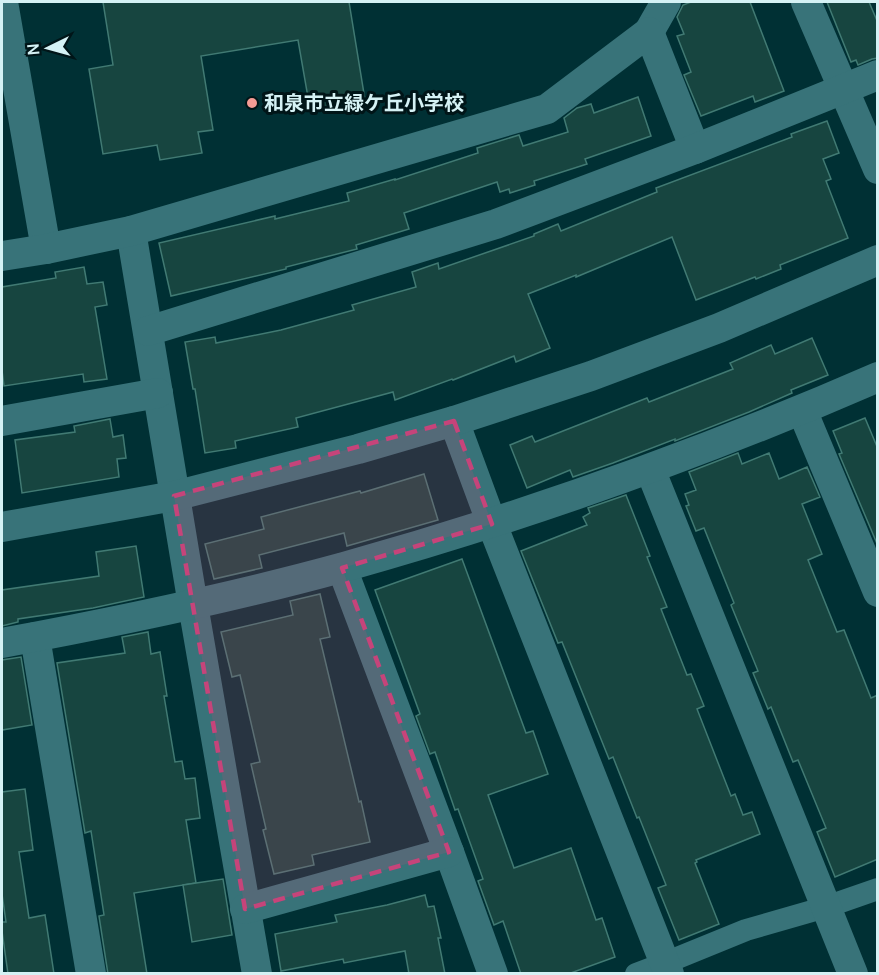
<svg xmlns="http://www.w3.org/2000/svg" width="879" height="975" viewBox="0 0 879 975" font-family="Manrope,'Noto Sans JP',sans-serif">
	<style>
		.building { fill: #174540; stroke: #417a73; stroke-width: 1.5 }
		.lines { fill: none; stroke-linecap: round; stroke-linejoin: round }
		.pedestrian { stroke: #387379; stroke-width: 22 }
		.minor { stroke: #387379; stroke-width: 30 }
		.marked { fill: #c6447a; fill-opacity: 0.2; stroke: #c6447a; stroke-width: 4.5; stroke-dasharray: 12 8; stroke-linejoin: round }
		.poi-dot { fill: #f59c95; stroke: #001518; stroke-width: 2 }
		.labels { text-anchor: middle; stroke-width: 6; stroke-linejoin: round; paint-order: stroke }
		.poi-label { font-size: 20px; font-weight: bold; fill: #d5f2f5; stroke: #001518; text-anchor: start }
	</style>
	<rect width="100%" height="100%" fill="#003034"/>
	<g class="building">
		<polygon points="103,2 349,2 365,100 310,109 298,40 201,56 213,130 198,132 202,153 160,160 157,145 103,154 89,69 113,65"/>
		<polygon points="691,2 750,2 784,91 755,102 753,96 701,116 684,75 691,72 677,36 684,34 677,17 683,5"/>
		<polygon points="827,2 869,2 878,23 878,58 872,59 858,65 856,60 851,62"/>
		<polygon points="638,97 651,136 585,159 587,164 534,181 535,185 510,193 509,189 500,192 497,182 404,213 409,229 356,245 357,249 286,267 286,269 171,296 159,243 275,216 275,219 349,201 347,193 395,179 395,180 478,153 477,148 519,135 523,146 568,132 564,118 577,108 591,104 594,113"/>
		<polygon points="827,121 839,153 823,159 831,179 826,181 848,238 780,265 781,269 756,279 755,277 696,300 672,237 576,277 576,275 528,294 550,348 516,362 514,356 453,380 452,379 395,400 393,392 296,418 298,427 235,441 236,448 205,453 195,389 193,389 185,342 215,337 216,343 281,330 354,310 352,305 416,287 412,272 438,263 439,269 534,236 534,234 558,224 561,231 657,192 656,188 792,137 791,134"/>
		<polygon points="84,267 87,284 103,282 107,305 95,307 107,379 84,382 83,374 4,386 2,370 2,287 56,278 55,272"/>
		<polygon points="812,338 828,375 791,390 792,393 749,412 675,441 675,439 613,463 573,477 570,470 527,488 510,445 532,436 535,442 647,398 649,402 733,369 730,363 771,345 775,354"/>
		<polygon points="865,418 878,449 878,546 839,454 842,453 833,431"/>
		<polygon points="110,419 113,437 123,435 126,458 117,459 119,477 22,493 15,440 75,432 74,426"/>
		<polygon points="738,453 742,464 769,453 779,479 807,467 820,497 802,504 822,554 808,560 837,632 844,630 871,698 878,695 878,859 835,877 817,832 826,828 798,760 793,762 771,707 768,709 753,673 758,671 731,605 734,603 704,528 696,531 686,506 689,505 685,494 696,490 689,472"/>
		<polygon points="424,474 438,520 347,546 344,533 259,555 262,568 214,579 205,544 264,529 261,517 360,491 361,493"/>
		<polygon points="626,495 650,556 647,557 667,607 661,609 687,675 691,674 704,706 697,709 731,796 735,794 743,815 752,812 760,834 696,860 697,862 695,863 719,924 679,940 658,888 666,885 639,817 637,818 613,757 609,759 562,642 558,643 521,551 587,525 583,517 590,513 588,508"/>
		<polygon points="136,546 144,597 93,608 18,619 18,622 2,626 2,590 99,576 96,552"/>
		<polygon points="462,559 526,733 533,731 548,774 488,795 514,868 571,848 596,920 602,918 615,957 568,974 521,974 503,921 494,925 478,881 483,879 458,809 455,810 435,752 430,754 416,716 420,714 375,590"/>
		<polygon points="320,594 330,637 320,639 359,802 361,801 370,842 312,855 314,865 274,874 263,830 266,829 251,764 260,762 240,675 232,677 221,632 293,615 290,601"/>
		<polygon points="148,632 151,654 160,652 167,696 164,696 175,762 182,761 185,779 195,778 200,818 186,820 196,883 134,893 147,974 108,974 99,916 104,915 91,831 85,833 57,663 125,653 122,637"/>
		<polygon points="21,657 32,725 2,730 2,660"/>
		<polygon points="25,789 33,850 19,852 29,918 45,915 54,974 8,974 2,931 2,922 6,922 2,894 2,792"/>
		<polygon points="223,879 232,935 192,942 183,885"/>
		<polygon points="425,895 428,907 434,906 441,938 438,938 445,974 409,974 405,951 344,963 343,959 281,971 275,934 337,922 335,915 387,905"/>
	</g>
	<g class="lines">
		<polyline class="pedestrian" points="636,974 665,963 746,930 826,907 878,889"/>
		<g class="minor">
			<polyline points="3,2 46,249"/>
			<polyline points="806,2 878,169"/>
			<polyline points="649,32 666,2"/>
			<polyline points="131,231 193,605 257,974"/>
			<polyline points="2,256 46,249 131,231 547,109 649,32 695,149"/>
			<polyline points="148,331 496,224 695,149 878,75"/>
			<polyline points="802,410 878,592"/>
			<polyline points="2,421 158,393"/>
			<polyline points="454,421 492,524 669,974"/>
			<polyline points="650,469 853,974"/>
			<polyline points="2,527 174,496 358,449 454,421 591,376 719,328 878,260"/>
			<polyline points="342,568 449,852 493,974"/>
			<polyline points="35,637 91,974"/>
			<path d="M2 643C116 622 231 598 344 567 526 516 704 453 878 377"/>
			<polyline points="245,909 449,852"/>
		</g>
	</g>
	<path class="marked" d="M454 421 492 524 342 568 449 852 245 909 174 496Z"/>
	<circle class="poi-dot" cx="252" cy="103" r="6"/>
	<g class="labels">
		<g class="poi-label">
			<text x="264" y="110">和泉市立緑ケ丘小学校</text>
		</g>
	</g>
	<rect width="879" height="975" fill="none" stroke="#d5f2f5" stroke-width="6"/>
	<g transform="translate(48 48) rotate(265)" stroke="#001518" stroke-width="4.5" paint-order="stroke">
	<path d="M0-4.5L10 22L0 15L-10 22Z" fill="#d5f2f5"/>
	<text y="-9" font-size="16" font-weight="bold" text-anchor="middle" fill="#d5f2f5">N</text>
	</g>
</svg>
